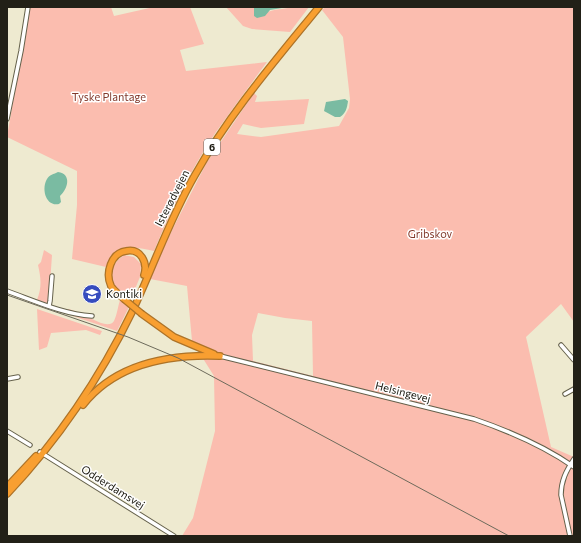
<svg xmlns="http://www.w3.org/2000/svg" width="581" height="543" viewBox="0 0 581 543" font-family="Commissioner,sans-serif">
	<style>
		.green { fill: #fbbdaf; fill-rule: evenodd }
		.water { fill: #7abba2 }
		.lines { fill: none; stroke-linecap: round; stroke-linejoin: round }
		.minor-casing { stroke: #65614b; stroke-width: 5.5 }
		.highway-casing { stroke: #ad7328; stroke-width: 8 }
		.minor { stroke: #fff; stroke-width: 3.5 }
		.highway { stroke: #f89f31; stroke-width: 5.5 }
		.rail { stroke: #6d6a5b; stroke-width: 1 }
		.highway-bridge-casing { stroke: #ad7328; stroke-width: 8; stroke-linecap: butt }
		.highway-bridge { stroke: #f89f31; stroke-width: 5.5 }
		.labels { text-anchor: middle; stroke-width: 3; stroke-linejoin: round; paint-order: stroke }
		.shield { fill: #fff; stroke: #64635d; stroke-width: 1 }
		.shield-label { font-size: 10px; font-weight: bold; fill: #222017 }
		.park-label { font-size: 11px; fill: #82392b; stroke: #fff }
		.street-label { font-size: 11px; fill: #222017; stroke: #fff }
		.poi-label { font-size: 11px; fill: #222017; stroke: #fff; text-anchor: start }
	</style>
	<rect width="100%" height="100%" fill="#eeead0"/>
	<g class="green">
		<path d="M29 7H111L114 16 154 7H190L204 44 180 50 186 71 267 62C250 85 233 108 216 132 191 169 171 210 154 251 132 246 118 244 106 267L72 259 77 205V171L7 137Z"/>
		<path d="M226 7H254V16C273 9 289 7 309 7L290 32 252 29 243 26Z"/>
		<path d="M325 7H574V322L561 304 526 337 551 447 574 457V536H182L193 518 215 431 214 376 192 341 187 286 150 279 168 238 207 162 254 93 257 96 255 102 309 99 304 124 261 128 243 124 237 134 261 137 339 126 349 108 350 99 343 37 322 10ZM258 313 285 318 312 321 313 376 253 361 252 335Z"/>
		<path d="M44 250 52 255 49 298 47 303 37 300C42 287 41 278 38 265L41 262Z"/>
		<path d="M124 255 134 257 141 264 140 277 130 301C113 288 101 272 124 255Z"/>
		<path d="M120 300 129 307 117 331 67 314 68 309C72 310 76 311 80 313 87 315 108 331 114 321 117 315 118 306 120 300Z"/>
		<polygon points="37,309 102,331 100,335 86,330 51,333 47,347 39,350"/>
	</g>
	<g class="water">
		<polygon points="254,7 288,7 270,10 265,16 257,18 254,16"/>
		<path d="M345 99 348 101C347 108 346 113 340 117H335L324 111 326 102Z"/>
		<path d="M58 172C72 174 68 189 60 196L61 202 59 204C46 207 41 189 47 179 49 175 54 174 58 172Z"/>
	</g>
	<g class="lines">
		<defs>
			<g id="minor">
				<polyline points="7,119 21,51 28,7"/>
				<path d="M7 291C35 301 63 314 92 316"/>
				<polyline points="49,306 50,301 52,276"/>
				<polyline points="561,345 574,360"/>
				<path d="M220 356 474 419C509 431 544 446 574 467"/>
				<polyline points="7,379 18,377"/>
				<polyline points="565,394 574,389"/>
				<polyline points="7,431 30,445"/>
				<polyline points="40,452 174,536"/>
				<path d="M570 536 561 495C561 481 566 471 574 459"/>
			</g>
			<g id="highway">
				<path d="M124 299C120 295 114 291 111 286 105 273 111 253 126 251 141 248 148 263 144 275"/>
				<polyline points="142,314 174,337 214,354"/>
				<path d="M83 405C116 363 170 354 220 356"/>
				<polyline points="7,487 36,456"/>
				<path d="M7 494C60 438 100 378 133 310 154 265 170 218 195 175 229 114 275 61 319 7"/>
			</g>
		</defs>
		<use href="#minor" class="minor-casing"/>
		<use href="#highway" class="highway-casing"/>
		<use href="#minor" class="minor"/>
		<use href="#highway" class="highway"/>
		<polyline class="rail" points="7,295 128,337 178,358 509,536"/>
		<defs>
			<polyline id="highway-bridge" points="124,299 142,314"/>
		</defs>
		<use href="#highway-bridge" class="highway-bridge-casing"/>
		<use href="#highway-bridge" class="highway-bridge"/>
	</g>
	<defs>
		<symbol id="school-disc" viewBox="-11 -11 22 22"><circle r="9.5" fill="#364cbe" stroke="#fff"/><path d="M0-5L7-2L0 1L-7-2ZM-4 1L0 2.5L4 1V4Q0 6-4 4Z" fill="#fff"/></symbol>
	</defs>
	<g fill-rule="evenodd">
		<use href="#school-disc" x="81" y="283" width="22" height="22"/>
	</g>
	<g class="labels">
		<rect class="shield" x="204" y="139" width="16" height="16" rx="3"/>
		<g class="shield-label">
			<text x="212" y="151">6</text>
		</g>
		<g class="park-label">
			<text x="109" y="101">Tyske Plantage</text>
			<text x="430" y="238">Gribskov</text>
		</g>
		<g class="street-label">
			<text transform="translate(172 198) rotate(-63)" y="4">Isterødvejen</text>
			<text transform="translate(403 392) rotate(14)" y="4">Helsingevej</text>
			<text transform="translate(113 487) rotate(32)" y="4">Odderdamsvej</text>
		</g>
		<g class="poi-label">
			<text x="106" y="298">Kontiki</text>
		</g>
	</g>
	<rect width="581" height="543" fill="none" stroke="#222017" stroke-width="16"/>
</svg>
